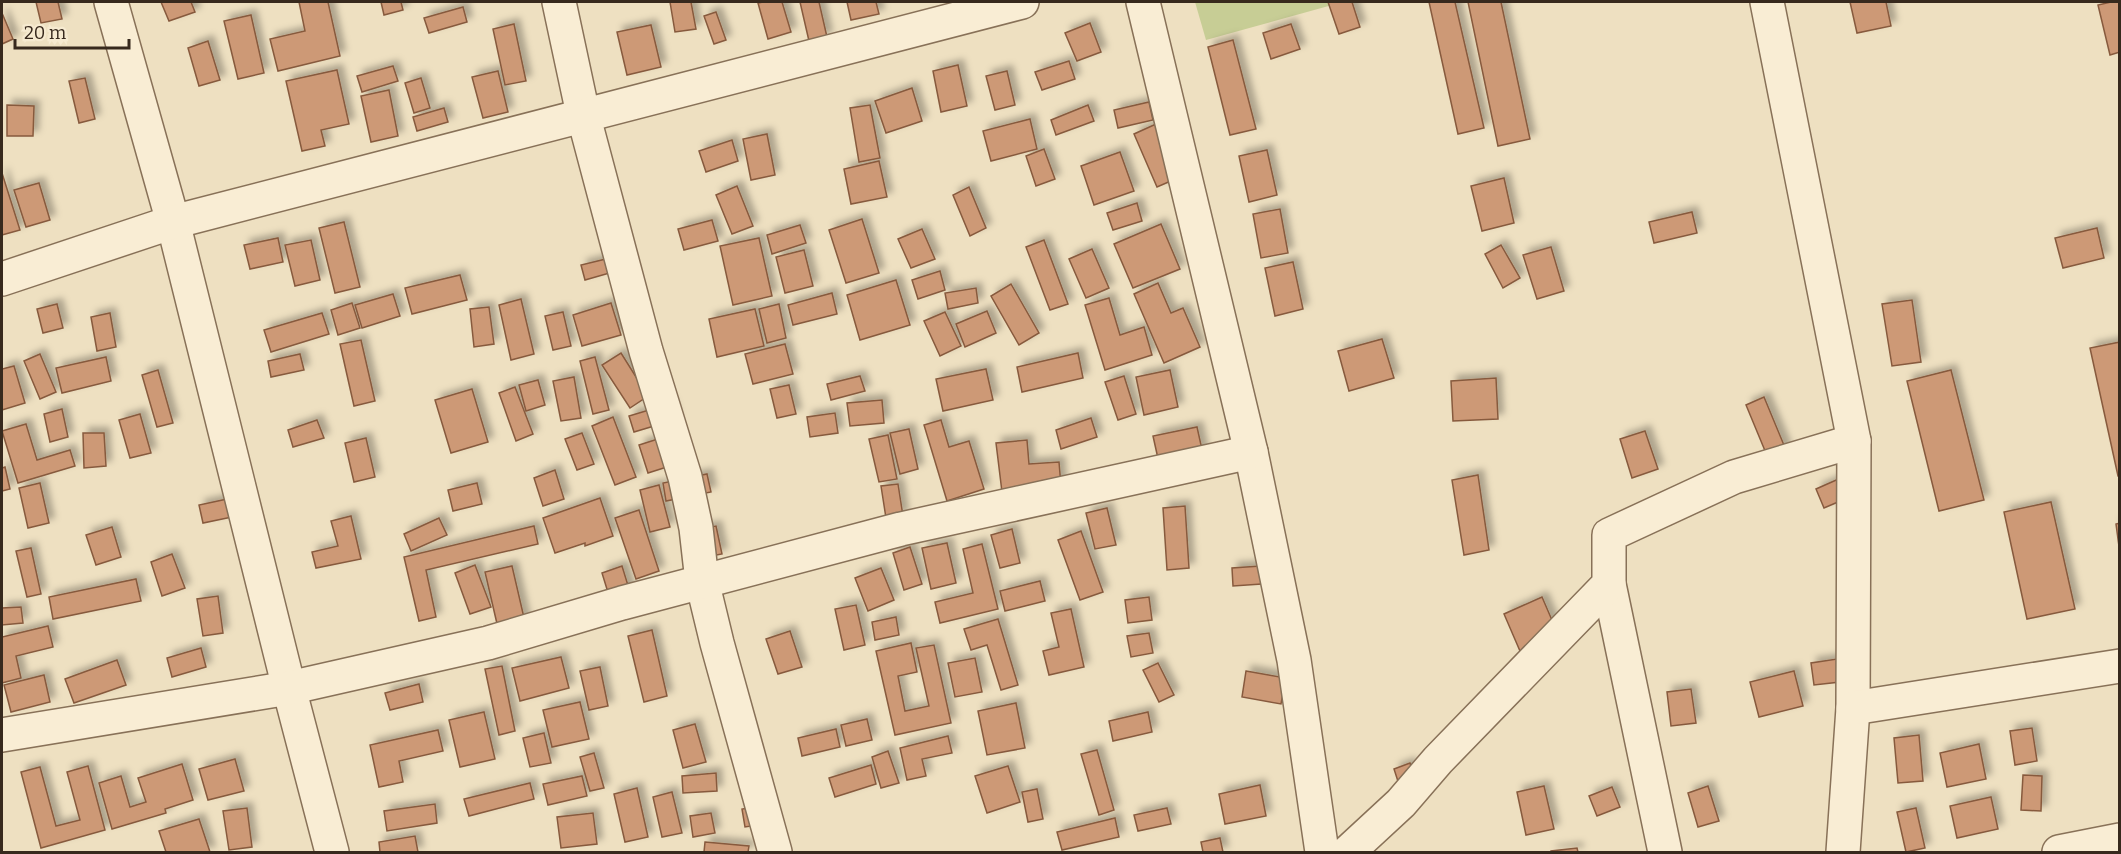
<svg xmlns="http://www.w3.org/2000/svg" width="2121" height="854" viewBox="0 0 2121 854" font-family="Bitter,serif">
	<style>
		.green { fill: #c7cd95 }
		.building { fill: #cd9976; stroke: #875a3e; stroke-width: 1.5; filter: url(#shadow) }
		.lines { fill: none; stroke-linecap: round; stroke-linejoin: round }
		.street-casing { stroke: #887158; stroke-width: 36 }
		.street { stroke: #f9edd4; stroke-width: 33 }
	</style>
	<defs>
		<filter id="shadow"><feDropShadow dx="5.5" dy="-5.5" stdDeviation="3" flood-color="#0004"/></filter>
	</defs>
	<rect width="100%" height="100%" fill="#eee0c1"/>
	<polygon class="green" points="1195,2 1343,2 1206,40"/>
	<g class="building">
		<polygon points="36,2 58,2 62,19 41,23"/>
		<polygon points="161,2 191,2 195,12 169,21"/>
		<polygon points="299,2 328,2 340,56 278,71 270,39 305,31"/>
		<polygon points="381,2 401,2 403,10 384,15"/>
		<polygon points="670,2 691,2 696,29 675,32"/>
		<polygon points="763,2 782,2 791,32 768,39 758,3"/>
		<polygon points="800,2 819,2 827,37 809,41"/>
		<polygon points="847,2 876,2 879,14 851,20"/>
		<polygon points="1328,2 1352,2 1360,27 1339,34"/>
		<polygon points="1429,2 1455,2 1484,128 1458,134"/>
		<polygon points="1468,2 1501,2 1530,139 1498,146"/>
		<polygon points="1850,2 1886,2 1891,26 1857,33"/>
		<polygon points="2111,2 2120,2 2120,52 2110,55 2098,5"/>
		<polygon points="463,7 467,22 429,33 424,18"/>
		<polygon points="716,12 726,40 714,44 704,16"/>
		<polygon points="2,13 13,39 2,44"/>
		<polygon points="251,15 264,73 238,79 224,21"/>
		<polygon points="1090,23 1101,52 1077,61 1065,33"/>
		<polygon points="514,24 526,81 505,85 493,29"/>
		<polygon points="1291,24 1300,49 1271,59 1263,33"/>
		<polygon points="651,25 661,67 627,75 617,32"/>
		<polygon points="1233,40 1256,129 1230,135 1208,47"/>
		<polygon points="208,41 220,80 199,86 188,48"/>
		<polygon points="1069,61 1075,79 1042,90 1035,72"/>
		<polygon points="958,65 967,106 941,112 933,71"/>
		<polygon points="393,66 398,81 362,92 357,76"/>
		<polygon points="337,70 349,124 321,130 325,146 302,151 286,81"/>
		<polygon points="498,71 508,112 483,118 472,77"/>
		<polygon points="1007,71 1015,105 995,110 986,76"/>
		<polygon points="85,78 95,119 79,123 69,81"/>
		<polygon points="421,78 430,108 414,113 405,83"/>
		<polygon points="912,88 922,121 886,133 875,101"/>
		<polygon points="389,90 398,136 371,142 361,96"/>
		<polygon points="1149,102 1153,120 1118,128 1114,110"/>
		<polygon points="7,105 34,106 33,136 7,136"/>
		<polygon points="870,105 880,158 859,162 850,108"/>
		<polygon points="1088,105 1094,121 1056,135 1051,120"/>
		<polygon points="444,108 448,122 417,131 413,117"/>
		<polygon points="1030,119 1037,149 991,161 983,131"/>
		<polygon points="1156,124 1180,177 1157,187 1134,134"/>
		<polygon points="767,134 775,175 751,180 743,139"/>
		<polygon points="732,140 738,161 706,172 699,151"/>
		<polygon points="1044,149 1055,179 1036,186 1026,156"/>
		<polygon points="1267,150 1277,195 1249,202 1239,156"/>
		<polygon points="1120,152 1134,191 1094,205 1081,166"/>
		<polygon points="879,161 887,197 851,204 844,169"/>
		<polygon points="2,173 20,230 2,235"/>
		<polygon points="1504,178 1514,223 1482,231 1471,186"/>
		<polygon points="39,183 50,220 26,227 14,190"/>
		<polygon points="737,186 753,226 732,234 716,195"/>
		<polygon points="969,187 986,228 970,236 953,195"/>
		<polygon points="1137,203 1142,221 1113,230 1107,213"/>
		<polygon points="1280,209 1288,253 1261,258 1253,214"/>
		<polygon points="1692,212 1697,233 1654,243 1649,222"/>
		<polygon points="862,219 879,273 846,283 829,230"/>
		<polygon points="712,220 718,241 684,250 678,229"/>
		<polygon points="344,222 360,287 335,293 319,228"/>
		<polygon points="1161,224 1180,269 1133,288 1114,244"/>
		<polygon points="800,225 806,243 772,254 767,235"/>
		<polygon points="2097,228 2104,258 2063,268 2055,238"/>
		<polygon points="922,229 935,259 911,268 898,239"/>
		<polygon points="278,238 283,262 250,269 244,245"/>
		<polygon points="759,238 772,296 733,305 720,246"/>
		<polygon points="311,240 320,280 295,286 285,245"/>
		<polygon points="1044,240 1068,304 1050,310 1026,247"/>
		<polygon points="1501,245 1520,278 1503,288 1485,254"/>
		<polygon points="1551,247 1564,291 1537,299 1523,255"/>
		<polygon points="1092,249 1109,288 1086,298 1069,259"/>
		<polygon points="804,250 813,286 785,293 776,257"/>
		<polygon points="610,258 613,272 585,280 581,265"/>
		<polygon points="1293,262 1303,309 1275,316 1265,268"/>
		<polygon points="940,271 945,290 918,299 912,280"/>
		<polygon points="460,275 467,300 412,314 405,288"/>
		<polygon points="896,280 910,325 860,340 847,295"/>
		<polygon points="1158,283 1171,313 1183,308 1200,347 1164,363 1134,294"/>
		<polygon points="1011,284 1039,333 1019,345 991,296"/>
		<polygon points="976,288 978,303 948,309 945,293"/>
		<polygon points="832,293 837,314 793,325 788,305"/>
		<polygon points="393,294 400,316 362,328 355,305"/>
		<polygon points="1109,298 1120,335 1144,327 1152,355 1105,370 1085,305"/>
		<polygon points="521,299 534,354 511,360 499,305"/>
		<polygon points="1912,300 1921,362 1892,366 1882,304"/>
		<polygon points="352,303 360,328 338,335 331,310"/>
		<polygon points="611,303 621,335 582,346 573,315"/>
		<polygon points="57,304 63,328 43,333 37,309"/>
		<polygon points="779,304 786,338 767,343 759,309"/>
		<polygon points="489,307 494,344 474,347 470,309"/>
		<polygon points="755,309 764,346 717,357 709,319"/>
		<polygon points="987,311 996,333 965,347 956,324"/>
		<polygon points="563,312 571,346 553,350 545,316"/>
		<polygon points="945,312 961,346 940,356 924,321"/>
		<polygon points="110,313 116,347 97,351 91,317"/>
		<polygon points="322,313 329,334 271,352 264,330"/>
		<polygon points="1382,339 1394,378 1349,391 1338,351"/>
		<polygon points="361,340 375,401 354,406 340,344"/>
		<polygon points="2120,342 2120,476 2118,476 2090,348"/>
		<polygon points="785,344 793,374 753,384 745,354"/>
		<polygon points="621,353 648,396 630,408 602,365"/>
		<polygon points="1078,353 1083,378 1022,392 1017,367"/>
		<polygon points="40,354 56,392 40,399 24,361"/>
		<polygon points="300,354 304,370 271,377 268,361"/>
		<polygon points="106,357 111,381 62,393 56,368"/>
		<polygon points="595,357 609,410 593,414 580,361"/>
		<polygon points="14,366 25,403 2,410 2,369"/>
		<polygon points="986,369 993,400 943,411 936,379"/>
		<polygon points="158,370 173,423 157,427 142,375"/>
		<polygon points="1170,370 1178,407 1144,415 1136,377"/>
		<polygon points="1951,370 1984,500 1939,511 1907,381"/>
		<polygon points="860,376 865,391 831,400 827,384"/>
		<polygon points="1124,376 1136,414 1118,420 1105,382"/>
		<polygon points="574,377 581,418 561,421 553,381"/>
		<polygon points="1496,378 1498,419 1453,421 1451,381"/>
		<polygon points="538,380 545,405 526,411 519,385"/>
		<polygon points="789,385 796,414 777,418 770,389"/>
		<polygon points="515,387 533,434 516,441 499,393"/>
		<polygon points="472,389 488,442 451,453 435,400"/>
		<polygon points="1764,397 1786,450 1768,458 1746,405"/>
		<polygon points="882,400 884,423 850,426 847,403"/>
		<polygon points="669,404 674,420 634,432 629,416"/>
		<polygon points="62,409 68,437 50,442 44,414"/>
		<polygon points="835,413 838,433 810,437 807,417"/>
		<polygon points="140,414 151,453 130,458 119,420"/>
		<polygon points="613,417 636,477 615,485 592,426"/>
		<polygon points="1091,418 1097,437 1061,449 1056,430"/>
		<polygon points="317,420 324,438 293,447 288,430"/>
		<polygon points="941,420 949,447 969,441 984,489 947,501 924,425"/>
		<polygon points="26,424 37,460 70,450 75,466 18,483 2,431"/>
		<polygon points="1197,427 1203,454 1159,463 1153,436"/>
		<polygon points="909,429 918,469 900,474 890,433"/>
		<polygon points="1645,431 1658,469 1632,478 1620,439"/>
		<polygon points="83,433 104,433 106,466 84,468"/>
		<polygon points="582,433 594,464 577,470 565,439"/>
		<polygon points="888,435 897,479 879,482 869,439"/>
		<polygon points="366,438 375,477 354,482 345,443"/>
		<polygon points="661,438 670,466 648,473 639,445"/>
		<polygon points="1027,440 1029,464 1059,462 1061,486 1002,492 996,443"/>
		<polygon points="5,467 10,489 2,491 2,468"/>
		<polygon points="555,470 564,499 543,506 534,478"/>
		<polygon points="707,474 711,492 666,501 663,483"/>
		<polygon points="1478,475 1489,550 1464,555 1452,480"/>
		<polygon points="1843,477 1852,496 1824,508 1816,489"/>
		<polygon points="40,483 49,523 28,528 19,488"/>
		<polygon points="477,483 482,504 453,511 448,490"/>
		<polygon points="898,484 903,516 886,518 881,486"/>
		<polygon points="659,485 670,527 650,532 640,490"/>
		<polygon points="232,498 237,516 203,523 199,505"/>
		<polygon points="600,498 613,536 585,546 585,543 555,553 543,518"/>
		<polygon points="2051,502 2075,609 2027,619 2004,512"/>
		<polygon points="1185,506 1189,568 1167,570 1163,508"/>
		<polygon points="1107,508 1116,545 1095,549 1086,513"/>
		<polygon points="639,510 659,571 636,579 615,518"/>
		<polygon points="351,516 361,559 316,568 312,552 338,546 331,521"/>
		<polygon points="439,518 447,535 411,551 404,534"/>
		<polygon points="2120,523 2120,554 2116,524"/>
		<polygon points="534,526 538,544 426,570 436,617 419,621 404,557"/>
		<polygon points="716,526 722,554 701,558 695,530"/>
		<polygon points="112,527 121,557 96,565 86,535"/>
		<polygon points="1012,529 1020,563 1000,568 991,535"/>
		<polygon points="1081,531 1103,592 1080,600 1058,540"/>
		<polygon points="947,543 956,583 931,589 922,548"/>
		<polygon points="982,544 998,609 940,623 935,602 973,593 963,549"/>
		<polygon points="910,547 922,584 904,590 893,553"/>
		<polygon points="31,548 41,594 27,597 16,551"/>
		<polygon points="172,554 185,588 162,596 151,562"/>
		<polygon points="475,565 491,607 470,614 455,573"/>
		<polygon points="1275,565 1276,583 1233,586 1232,568"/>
		<polygon points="512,566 525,622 498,628 485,572"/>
		<polygon points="622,566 630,592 610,599 602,573"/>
		<polygon points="881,568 894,600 868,611 855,578"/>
		<polygon points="136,579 141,601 53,619 49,597"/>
		<polygon points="1040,581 1045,601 1005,611 1000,591"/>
		<polygon points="218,596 223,633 203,636 197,599"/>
		<polygon points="1149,597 1152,620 1128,623 1125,600"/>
		<polygon points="1542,597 1561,641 1523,658 1504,614"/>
		<polygon points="856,605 865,645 844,650 835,609"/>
		<polygon points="21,607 23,623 2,625 2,608"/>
		<polygon points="1071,609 1084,667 1049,675 1043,651 1059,647 1051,613"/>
		<polygon points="896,617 899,635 875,640 872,622"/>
		<polygon points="998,619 1018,685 1001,690 987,645 971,650 964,629"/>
		<polygon points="48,626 53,647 16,656 21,678 2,683 2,637"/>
		<polygon points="652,630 667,696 644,702 628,636"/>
		<polygon points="790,631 802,667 778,674 766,639"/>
		<polygon points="1149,633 1153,653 1131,657 1127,636"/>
		<polygon points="911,643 917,672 898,676 905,711 929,706 916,648 934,645 951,723 895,735 876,651"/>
		<polygon points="201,648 206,667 172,677 167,658"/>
		<polygon points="561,657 569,688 520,701 512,668"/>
		<polygon points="975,658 982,692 955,697 948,663"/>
		<polygon points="1837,659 1840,682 1814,685 1811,663"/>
		<polygon points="117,660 126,685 74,703 65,679"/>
		<polygon points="1158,663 1174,695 1159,702 1143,670"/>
		<polygon points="502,666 515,731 499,735 485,669"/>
		<polygon points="600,667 608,706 589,710 580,671"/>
		<polygon points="1246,671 1286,678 1281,704 1242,697"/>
		<polygon points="1794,671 1803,706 1759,717 1750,682"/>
		<polygon points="44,675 50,702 11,712 4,685"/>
		<polygon points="419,684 423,702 390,710 385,693"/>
		<polygon points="1691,689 1696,723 1671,726 1667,692"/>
		<polygon points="580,702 589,739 552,747 543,710"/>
		<polygon points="1016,703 1025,748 987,755 978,711"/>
		<polygon points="484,712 495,759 460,767 449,720"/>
		<polygon points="1148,712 1152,732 1113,741 1109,721"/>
		<polygon points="867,719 872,740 846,746 841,725"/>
		<polygon points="695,724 706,762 683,768 673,730"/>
		<polygon points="2032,728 2037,761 2015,765 2010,731"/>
		<polygon points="836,729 840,747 802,756 798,738"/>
		<polygon points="438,730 443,751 399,761 403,782 379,787 370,745"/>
		<polygon points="544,733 551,763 530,767 523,738"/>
		<polygon points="1919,735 1923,781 1898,783 1894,738"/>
		<polygon points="948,736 952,753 922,759 926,776 907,780 900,748"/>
		<polygon points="1979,744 1986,779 1947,787 1940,753"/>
		<polygon points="1097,750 1114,810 1099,815 1081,754"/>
		<polygon points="888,751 899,783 881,788 872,757"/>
		<polygon points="594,753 604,788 590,791 580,757"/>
		<polygon points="235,759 244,791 208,800 199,769"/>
		<polygon points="1410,763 1421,795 1404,800 1394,769"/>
		<polygon points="182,764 193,800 165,809 166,813 112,829 99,783 121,776 130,807 146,802 138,778"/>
		<polygon points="871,765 876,784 835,797 829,778"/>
		<polygon points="88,766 105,830 41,848 21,772 40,767 56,826 80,820 67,772"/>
		<polygon points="1008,766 1020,802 987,813 975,776"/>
		<polygon points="716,773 717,791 683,793 682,776"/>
		<polygon points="2023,775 2042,776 2041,811 2021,810"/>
		<polygon points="582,776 587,796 548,805 543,784"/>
		<polygon points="530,783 534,799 469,816 464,799"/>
		<polygon points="1260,785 1266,816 1225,824 1219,794"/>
		<polygon points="1544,786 1554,829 1526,835 1517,792"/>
		<polygon points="1708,786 1719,821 1698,827 1688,793"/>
		<polygon points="1612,787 1620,807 1597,816 1589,796"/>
		<polygon points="637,788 648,837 625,842 614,794"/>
		<polygon points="1037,789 1043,819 1028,822 1022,792"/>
		<polygon points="672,792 682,833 662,837 653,797"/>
		<polygon points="1991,797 1998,829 1957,838 1950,806"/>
		<polygon points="435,804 437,823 387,831 384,811"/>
		<polygon points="767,805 770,823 745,827 742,809"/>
		<polygon points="247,808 252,847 229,850 223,811"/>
		<polygon points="1167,808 1171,824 1138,831 1134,815"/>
		<polygon points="1916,808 1925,848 1906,852 1897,812"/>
		<polygon points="593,813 597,844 561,848 557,817"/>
		<polygon points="711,813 715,833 693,837 690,816"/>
		<polygon points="1115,818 1119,837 1062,850 1057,832"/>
		<polygon points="199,819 210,852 166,852 159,831"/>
		<polygon points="415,836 418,852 380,852 379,842"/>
		<polygon points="1220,838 1223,852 1203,852 1201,842"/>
		<polygon points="705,842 749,846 748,852 704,852"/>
		<polygon points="1577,848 1578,852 1551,852 1551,851"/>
	</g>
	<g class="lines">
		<defs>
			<g id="street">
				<polyline points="111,2 173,222 289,688 332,852"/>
				<polyline points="559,2 583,114 646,351 685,477 696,528 702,581 717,643 775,852"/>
				<polyline points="1143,2 1251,452 1294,660 1322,852"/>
				<polyline points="1767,2 1854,441 1853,708 1843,852"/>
				<polyline points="2,279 173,222 1022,2"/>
				<polyline points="1609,584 1665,852"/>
				<polyline points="1853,708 2120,666"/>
				<polyline points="2,735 289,688 488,643 622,603 901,529 1251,452"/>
				<polyline points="1348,852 1401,803 1438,760 1609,584 1609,535 1734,477 1854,441"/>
				<polyline points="2059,852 2120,840"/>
			</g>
		</defs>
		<use href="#street" class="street-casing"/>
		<use href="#street" class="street"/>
	</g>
	<rect width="2121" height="854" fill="none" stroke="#37291d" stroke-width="6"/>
	<path d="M15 39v9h114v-9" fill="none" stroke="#37291d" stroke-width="3"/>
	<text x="24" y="39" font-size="18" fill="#37291d" stroke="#f6ead0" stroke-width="4.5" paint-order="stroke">20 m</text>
</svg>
